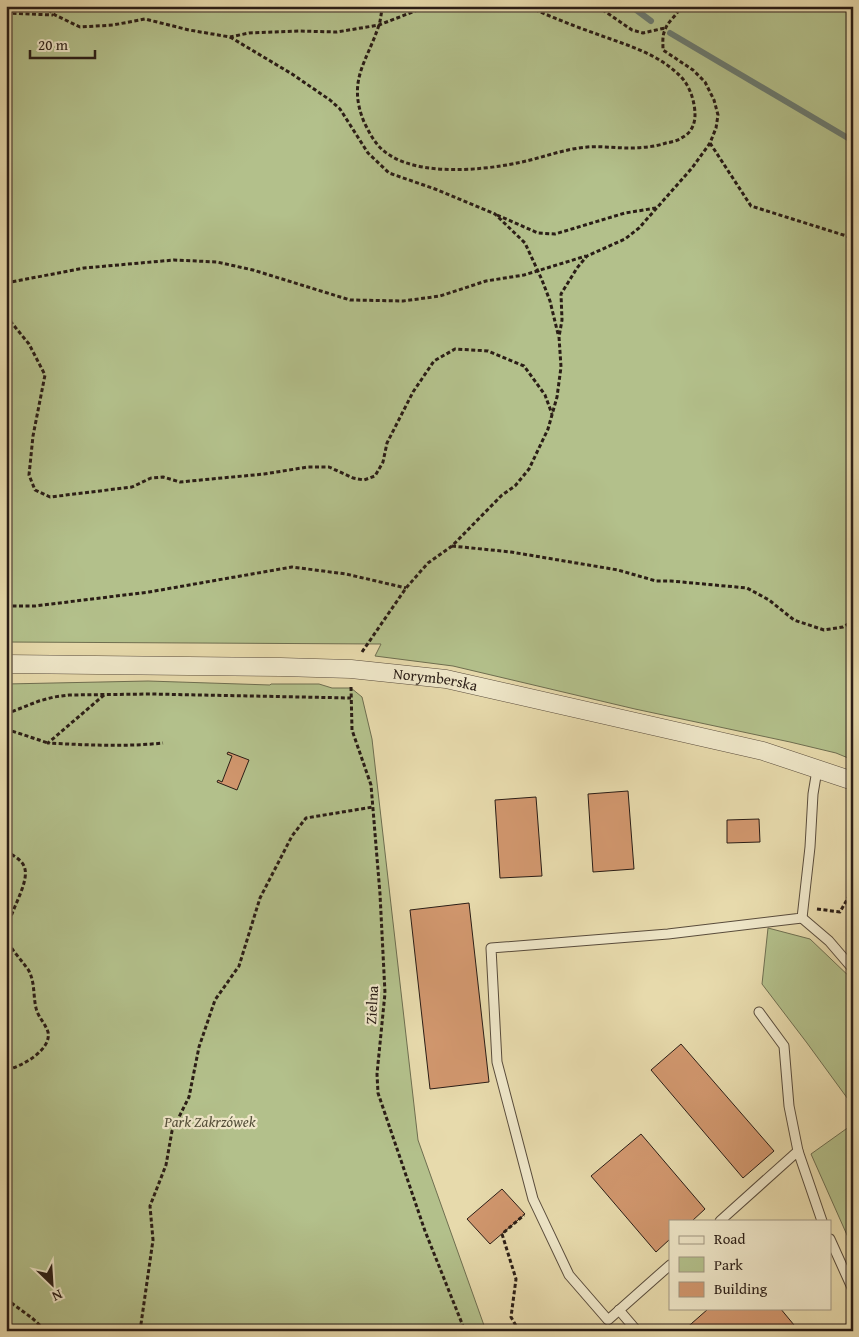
<svg xmlns="http://www.w3.org/2000/svg" width="859" height="1337" viewBox="0 0 859 1337" font-family="'Gentium Book Plus',serif">
	<style>
		.green { fill: #b3c08b; stroke: #6e6e50 }
		.lines { fill: none; stroke-linecap: round; stroke-linejoin: round }
		.stream { stroke: #6b7b71; stroke-width: 6 }
		.building { fill: #d1976e; stroke: #2a1d16 }
		.lane-casing { stroke: #594c3c; stroke-width: 11 }
		.street-casing { stroke: #594c3c; stroke-width: 19 }
		.path { stroke: #2a1d16; stroke-width: 3; stroke-dasharray: 4 2.5; stroke-linecap: butt }
		.lane { stroke: #efe7c9; stroke-width: 9 }
		.street { stroke: #efe7c9; stroke-width: 18 }
		.labels { text-anchor: middle; stroke-width: 4.5; stroke-linejoin: round; paint-order: stroke }
		.street-label { font-size: 15px; fill: #2a1d16; stroke: #efe7c9 }
		.park-label { font-size: 15px; font-style: italic; fill: #534e39; stroke: #efe7c9 }
	</style>
	<rect width="100%" height="100%" fill="#e7daac"/>
	<filter id="stains"><feTurbulence type="fractalNoise" baseFrequency=".004" numOctaves="4"/><feColorMatrix values="0 0 0 0 .2 0 0 0 0 .09 0 0 0 0 .02 0 0 0 .5 -.17"/></filter>
	<radialGradient id="worn" r=".72"><stop offset=".6" stop-color="#630" stop-opacity="0"/><stop offset="1" stop-color="#630" stop-opacity=".3"/></radialGradient>
	<g class="green">
		<polygon points="6,6 853,6 853,760 836,753 790,742 635,709 453,666 375,656 381,644 6,642"/>
		<polygon points="148,681 270,685 271,684 319,684 332,688 351,688 362,697 372,739 418,1140 486,1331 6,1331 6,684"/>
		<polygon points="768,928 810,939 853,980 853,1106 807,1043 762,984"/>
		<polygon points="853,1124 853,1246 847,1235 811,1154"/>
	</g>
	<g class="lines">
		<g class="stream">
			<polyline points="631,6 651,21"/>
			<polyline points="670,33 853,141"/>
		</g>
	</g>
	<g class="building">
		<polygon points="228,752 249,760 237,790 217,782 218,780 222,782 232,756 227,754"/>
		<polygon points="628,791 634,869 593,872 588,794"/>
		<polygon points="536,797 542,876 500,878 495,800"/>
		<polygon points="759,819 760,842 727,843 727,820"/>
		<polygon points="469,903 489,1082 430,1089 410,910"/>
		<polygon points="681,1044 774,1151 743,1178 651,1070"/>
		<polygon points="641,1134 705,1209 692,1221 670,1221 670,1239 656,1252 591,1176"/>
		<polygon points="502,1189 525,1214 490,1244 467,1219"/>
		<polygon points="707,1308 780,1308 799,1331 683,1331 708,1309"/>
	</g>
	<g class="lines">
		<defs>
			<g id="lane">
				<polyline points="802,918 829,941 853,969"/>
				<polyline points="759,1012 784,1046 789,1106 798,1151"/>
				<polyline points="720,1221 798,1151 822,1221"/>
				<polyline points="830,1239 853,1290"/>
				<polyline points="670,1265 608,1320 569,1275 533,1199 497,1062 491,948 668,934 802,918 810,847 813,794 817,770"/>
				<polyline points="619,1310 637,1331"/>
			</g>
			<g id="street">
				<path id="s1" d="M6 664 281 667 351 669 446 679 763 751 853 781"/>
			</g>
		</defs>
		<use href="#lane" class="lane-casing"/>
		<use href="#street" class="street-casing"/>
		<g class="path">
			<polyline points="43,6 55,15 80,27 113,25 145,19 189,30 230,37 249,33 299,31 337,32 379,25 428,6"/>
			<path d="M383 6C381 12 381 19 379 25 367 62 347 80 364 122 368 130 372 138 377 144 404 178 479 171 517 163 538 159 558 151 579 148 596 145 612 148 628 148 641 148 654 147 666 143 671 142 678 141 683 137 691 133 695 124 695 115 695 101 689 83 678 74 655 52 623 44 594 33 571 25 549 16 527 6"/>
			<polyline points="597,6 632,30 643,33 665,28"/>
			<polyline points="680,11 687,6"/>
			<polyline points="6,13 53,15"/>
			<polyline points="6,23 11,6"/>
			<polyline points="230,37 292,74 330,100 340,109 368,153 389,173 435,189 495,214 525,243 542,280 550,301 558,334"/>
			<polyline points="710,143 751,206 853,238"/>
			<polyline points="497,215 538,233 555,234 625,213 656,208"/>
			<polyline points="6,283 84,268 174,260 217,262 253,270 350,300 403,301 440,296 486,281 524,275 586,256"/>
			<polyline points="6,316 29,344 45,375 33,436 29,475 35,490 50,497 132,487 151,478 163,477 180,482 264,474 308,467 329,467 353,478 364,480 375,476 383,462 387,443 413,392 434,361 455,349 488,351 524,366 545,395 552,414"/>
			<polyline points="452,546 511,552 618,570 656,581 671,581 747,588 769,600 794,620 824,630 843,627 853,621"/>
			<polyline points="6,606 35,606 149,592 292,567 346,574 406,588"/>
			<path d="M362 652 406 588 428 563 452 546 502 495 515 486 529 469 548 429 557 397 561 367 559 337 562 320 561 294 577 268 587 256 625 239 639 228 692 168 710 143 716 128 718 115 714 100 705 82 693 70 663 50C663 43 662 36 665 30 668 20 678 16 680 6"/>
			<polyline points="351,687 352,730 371,785 380,894 385,993 377,1074 378,1093 425,1231 465,1331"/>
			<path d="M104 695 48 743C86 745 125 747 163 743"/>
			<polyline points="6,714 39,701 54,697 69,695 151,694 351,698"/>
			<polyline points="6,729 48,743"/>
			<path d="M6 851C12 855 21 859 24 866 32 884 3 919 7 939 8 946 24 963 29 971 35 983 33 995 36 1008 38 1017 45 1023 48 1032 52 1050 21 1067 6 1070"/>
			<polyline points="817,909 840,912 853,889"/>
			<polyline points="6,1299 32,1318 46,1331"/>
			<polyline points="140,1331 153,1240 150,1206 166,1165 172,1131 189,1097 199,1047 215,1000 239,966 260,898 292,836 306,818 373,807"/>
			<polyline points="519,1331 511,1317 516,1279 502,1234 524,1215"/>
		</g>
		<use href="#lane" class="lane"/>
		<use href="#street" class="street"/>
	</g>
	<g class="labels">
		<g class="street-label">
			<text dy="5" stroke="none"><textPath href="#s1" startOffset="430">Norymberska</textPath></text>
			<text transform="translate(372 1005) rotate(-87)" y="5">Zielna</text>
		</g>
		<g class="park-label">
			<text x="210" y="1127">Park Zakrzówek</text>
		</g>
	</g>
	<rect width="859" height="1337" fill="none" stroke="#e7daac" stroke-width="25"/>
	<rect x="8" y="8" width="844" height="1322" fill="none" stroke="#2a1d16" stroke-width="2.5"/>
	<rect x="12" y="12" width="834" height="1312" fill="none" stroke="#2a1d16"/>
	<rect x="669" y="1220" width="162" height="90" fill="#efe7c9" stroke="#a09681"/>
	<rect x="679" y="1236" width="25" height="8" fill="#efe7c9" stroke="#a09681"/>
	<text x="714" y="1244" font-size="15" fill="#2a1d16">Road</text>
	<rect x="679" y="1257" width="25" height="15" fill="#b3c08b" stroke="#a09681"/>
	<text x="714" y="1270" font-size="15" fill="#2a1d16">Park</text>
	<rect x="679" y="1282" width="25" height="15" fill="#d1976e" stroke="#a09681"/>
	<text x="714" y="1294" font-size="15" fill="#2a1d16">Building</text>
	<g transform="translate(52 1284) rotate(155)" stroke="#efe7c9" stroke-width="4" paint-order="stroke">
	<path d="M0-4L9 19L0 12L-9 19Z" fill="#2a1d16"/>
	<text y="-8" font-size="14" font-weight="bold" text-anchor="middle" fill="#2a1d16">N</text>
	</g>
	<path d="M30 50v8h65v-8" fill="none" stroke="#2a1d16" stroke-width="2.5"/>
	<text x="38" y="50" font-size="15" fill="#2a1d16" stroke="#efe7c9" stroke-width="4" paint-order="stroke">20 m</text>
	<rect width="100%" height="100%" filter="url(#stains)"/>
	<rect width="100%" height="100%" fill="url(#worn)"/>
</svg>
